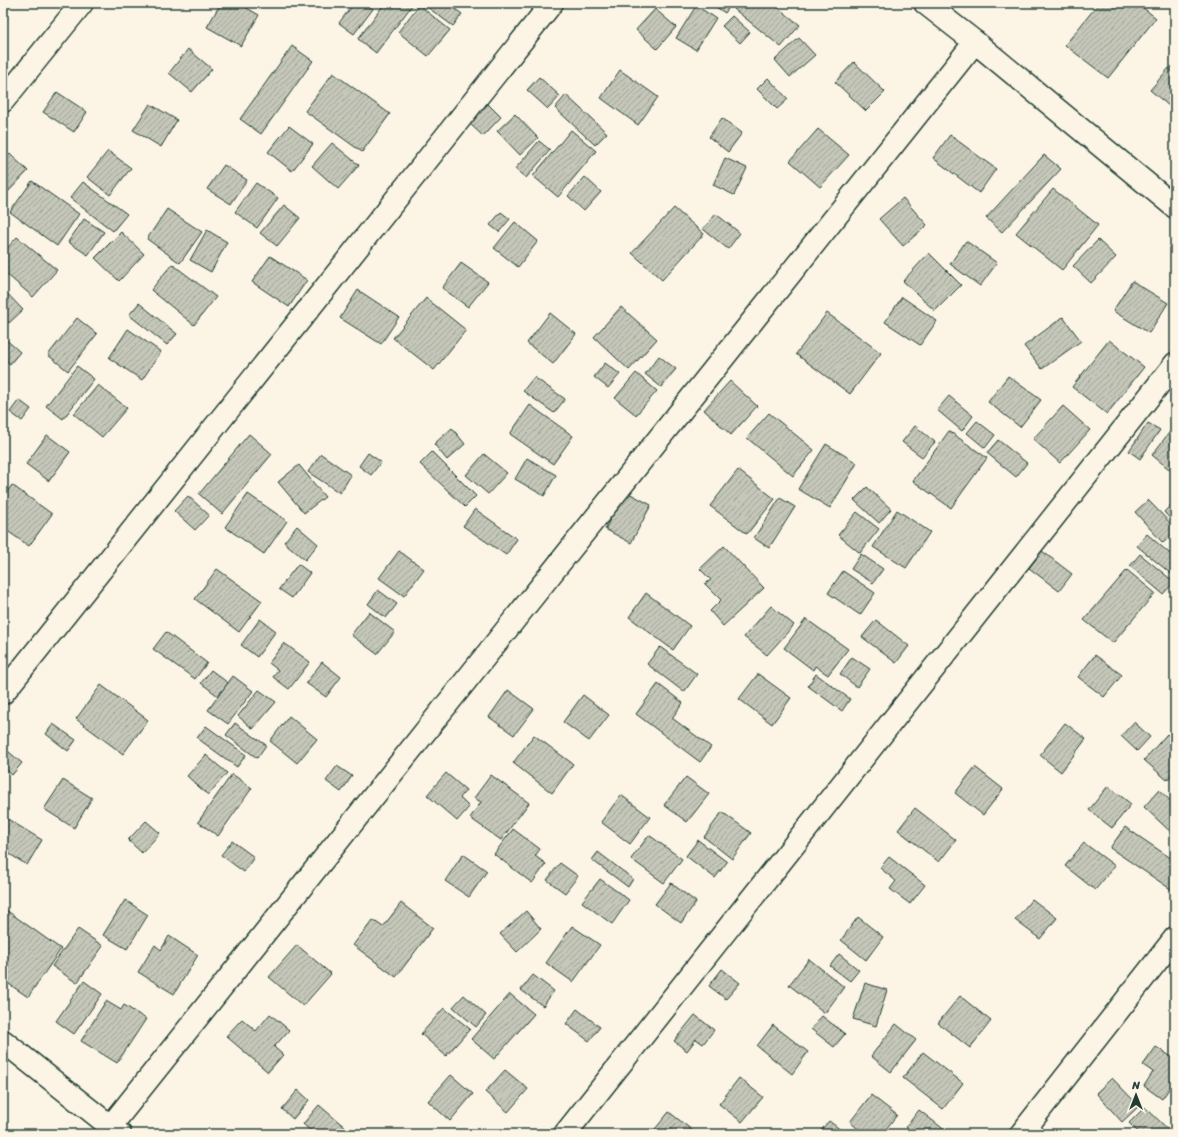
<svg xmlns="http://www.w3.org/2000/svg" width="1178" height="1137" viewBox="0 0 1178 1137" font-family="Sriracha,sans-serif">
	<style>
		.building { fill: url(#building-hatch); stroke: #1f3d34 }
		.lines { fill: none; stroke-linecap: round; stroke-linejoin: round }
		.minor-casing { stroke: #1f3d34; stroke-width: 25 }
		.minor { stroke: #fcf5e5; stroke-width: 22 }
	</style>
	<defs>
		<pattern id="building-hatch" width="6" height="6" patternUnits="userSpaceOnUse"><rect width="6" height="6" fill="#c5c7b9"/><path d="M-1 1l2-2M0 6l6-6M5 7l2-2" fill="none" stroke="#9fa397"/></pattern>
	</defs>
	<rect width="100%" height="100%" fill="#fcf5e5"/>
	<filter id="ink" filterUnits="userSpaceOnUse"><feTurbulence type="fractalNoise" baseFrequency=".025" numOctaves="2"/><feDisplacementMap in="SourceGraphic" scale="8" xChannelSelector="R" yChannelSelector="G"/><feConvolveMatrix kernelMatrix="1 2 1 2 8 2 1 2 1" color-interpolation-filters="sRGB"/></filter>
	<g filter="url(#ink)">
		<g class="building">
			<polygon points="221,3 238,3 259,15 241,46 207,27"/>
			<polygon points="354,3 364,3 373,9 354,34 339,23"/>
			<polygon points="385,3 413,4 376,53 358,39"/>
			<polygon points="447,3 462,14 453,26 423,4"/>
			<polygon points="460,3 470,3 466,7"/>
			<polygon points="710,3 732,3 725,13"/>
			<polygon points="739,3 772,3 800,25 781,47 734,9"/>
			<polygon points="1099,3 1137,3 1156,18 1108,78 1065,45"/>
			<polygon points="419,5 450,30 428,56 398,32"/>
			<polygon points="696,6 716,18 696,50 676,38"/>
			<polygon points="655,9 676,27 657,49 636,30"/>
			<polygon points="732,16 750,32 740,43 722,26"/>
			<polygon points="799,38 815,55 790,77 775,60"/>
			<polygon points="292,46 313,61 261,134 240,119"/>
			<polygon points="188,49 212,69 192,92 169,73"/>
			<polygon points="854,62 885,92 866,111 835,82"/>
			<polygon points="1169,68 1175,73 1175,111 1150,90"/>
			<polygon points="620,70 658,97 638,125 601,98"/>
			<polygon points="333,73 390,114 362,152 305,111"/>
			<polygon points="539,77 560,96 548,109 527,90"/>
			<polygon points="768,78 788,99 777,109 757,89"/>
			<polygon points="57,92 87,112 74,132 43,112"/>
			<polygon points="566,95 607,133 595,145 555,108"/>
			<polygon points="150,104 177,120 161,147 133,130"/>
			<polygon points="488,104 501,117 483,136 469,123"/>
			<polygon points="515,114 538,138 520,155 497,131"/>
			<polygon points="722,118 742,133 728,152 709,137"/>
			<polygon points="289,126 313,144 292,171 268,152"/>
			<polygon points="818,129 849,155 820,187 790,161"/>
			<polygon points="571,130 596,151 558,197 533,176"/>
			<polygon points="950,135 996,169 979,193 933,158"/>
			<polygon points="539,141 550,150 526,178 515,169"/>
			<polygon points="332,143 359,165 338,189 312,166"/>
			<polygon points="108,151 131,168 110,195 87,177"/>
			<polygon points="10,154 28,171 7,193 3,190 3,161"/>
			<polygon points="1044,155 1061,169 1002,232 986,218"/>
			<polygon points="725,158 747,168 734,195 713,185"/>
			<polygon points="224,165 247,180 231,204 207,189"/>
			<polygon points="585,177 601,192 584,211 568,196"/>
			<polygon points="32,181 79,214 57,246 10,212"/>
			<polygon points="83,182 127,214 113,231 70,198"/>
			<polygon points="256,183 278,198 257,228 235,212"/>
			<polygon points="1053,189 1098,225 1062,270 1016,233"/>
			<polygon points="903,198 927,225 903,246 879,219"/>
			<polygon points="284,205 300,218 277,246 260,233"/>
			<polygon points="674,208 704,234 662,280 632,253"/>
			<polygon points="167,209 202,232 180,263 147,239"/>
			<polygon points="501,212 510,219 499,232 490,225"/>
			<polygon points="716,214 740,233 728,249 703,229"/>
			<polygon points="84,219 104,232 88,255 68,242"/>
			<polygon points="515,222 538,241 518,267 494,248"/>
			<polygon points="207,230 227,242 211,272 190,260"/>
			<polygon points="121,232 144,254 119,281 95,258"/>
			<polygon points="17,237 57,270 33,297 3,271 3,253"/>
			<polygon points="1098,240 1116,257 1091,283 1073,266"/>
			<polygon points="966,241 997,263 980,286 950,264"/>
			<polygon points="929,253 961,285 935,311 903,281"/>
			<polygon points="270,256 307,280 289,307 252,282"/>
			<polygon points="461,263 488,282 468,307 442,288"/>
			<polygon points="172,264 216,297 194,325 151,290"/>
			<polygon points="1132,281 1168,303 1149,333 1113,311"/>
			<polygon points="3,289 23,310 9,323 3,316"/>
			<polygon points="358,290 399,317 381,344 340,318"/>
			<polygon points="902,297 937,321 920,345 885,322"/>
			<polygon points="426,298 466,330 434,370 393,338"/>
			<polygon points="139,303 177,334 167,345 129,315"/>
			<polygon points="621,307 657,339 629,370 594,337"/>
			<polygon points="550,313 576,334 553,364 527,343"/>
			<polygon points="827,313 881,353 850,394 796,354"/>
			<polygon points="1063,317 1081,341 1042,369 1024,346"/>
			<polygon points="77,318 97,334 68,371 48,355"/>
			<polygon points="128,329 161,352 142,380 109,358"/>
			<polygon points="3,337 20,352 10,364 3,358"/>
			<polygon points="1109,340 1144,367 1107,414 1072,387"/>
			<polygon points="659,356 676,369 661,387 645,374"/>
			<polygon points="605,363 620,374 608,388 594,377"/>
			<polygon points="77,366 94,379 63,419 46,406"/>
			<polygon points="636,373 657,391 636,415 615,398"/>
			<polygon points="1008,376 1041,400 1020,427 988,402"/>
			<polygon points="534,377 565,399 554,413 523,391"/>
			<polygon points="730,381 757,406 731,435 704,410"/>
			<polygon points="98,385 127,408 102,437 74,414"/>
			<polygon points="949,396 973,416 962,431 937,410"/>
			<polygon points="19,400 31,409 22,421 10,412"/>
			<polygon points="530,405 573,436 553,464 510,434"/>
			<polygon points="1063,406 1090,430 1060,463 1033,439"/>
			<polygon points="769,413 814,450 793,476 747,438"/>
			<polygon points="977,421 995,435 985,448 967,433"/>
			<polygon points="1148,423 1160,430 1140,459 1129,451"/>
			<polygon points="1175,425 1175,474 1152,455"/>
			<polygon points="915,426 935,442 922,457 902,442"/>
			<polygon points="452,428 465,444 447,460 434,444"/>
			<polygon points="949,431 987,458 951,508 913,481"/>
			<polygon points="249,434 272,454 222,514 199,494"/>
			<polygon points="47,435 70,452 49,481 26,464"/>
			<polygon points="998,440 1027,463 1016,477 987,453"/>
			<polygon points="826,444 857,463 830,508 798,489"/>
			<polygon points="432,452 476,496 465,507 420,464"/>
			<polygon points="368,453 381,462 371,475 359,466"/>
			<polygon points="321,454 351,475 340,493 308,472"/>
			<polygon points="484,454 507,473 488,494 466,475"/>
			<polygon points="527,458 556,475 544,496 515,479"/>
			<polygon points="299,465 325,497 304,513 278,482"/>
			<polygon points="738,470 775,499 747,534 710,506"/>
			<polygon points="12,485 52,514 29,546 3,528 3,498"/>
			<polygon points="867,487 891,509 879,523 854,500"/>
			<polygon points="625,491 651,505 631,543 605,529"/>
			<polygon points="248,494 287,521 264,554 225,527"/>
			<polygon points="188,496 209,515 195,530 174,511"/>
			<polygon points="780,498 795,507 769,548 754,538"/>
			<polygon points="1148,500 1175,528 1175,532 1163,543 1135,512"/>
			<polygon points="1175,501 1175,524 1164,512"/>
			<polygon points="475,509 517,539 506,555 463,526"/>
			<polygon points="897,510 930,532 906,568 873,547"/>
			<polygon points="857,512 879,529 860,553 838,535"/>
			<polygon points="297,526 318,544 305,560 284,542"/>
			<polygon points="1147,534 1175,558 1175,577 1137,546"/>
			<polygon points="724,546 764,588 723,626 710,611 721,600 705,584 711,580 700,569"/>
			<polygon points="399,551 424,569 404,596 379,578"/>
			<polygon points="1042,551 1072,574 1059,591 1029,568"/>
			<polygon points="861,554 883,569 873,583 851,569"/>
			<polygon points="1140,554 1174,582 1163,594 1130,566"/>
			<polygon points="298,564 310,573 292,598 279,589"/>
			<polygon points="217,569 262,601 239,632 195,599"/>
			<polygon points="1127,570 1155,593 1113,643 1084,620"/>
			<polygon points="843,571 875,593 860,615 828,593"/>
			<polygon points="378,590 397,604 386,618 368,604"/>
			<polygon points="646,593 690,626 673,650 629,617"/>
			<polygon points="771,606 794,625 767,655 744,637"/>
			<polygon points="369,612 395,632 377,654 351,635"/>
			<polygon points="260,619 276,631 257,657 241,645"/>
			<polygon points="806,619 848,649 828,675 815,666 813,670 784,648"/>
			<polygon points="876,620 909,646 896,663 862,637"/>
			<polygon points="166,632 207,663 195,679 153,649"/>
			<polygon points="284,643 310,662 289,689 273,677 278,670 269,663"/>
			<polygon points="660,647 697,674 684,692 647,664"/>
			<polygon points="1095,655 1122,675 1104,697 1078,677"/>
			<polygon points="852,657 870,669 857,687 840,674"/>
			<polygon points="322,662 341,677 326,697 306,683"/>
			<polygon points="211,670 228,683 218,696 201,683"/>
			<polygon points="758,674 791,698 772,724 739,699"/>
			<polygon points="816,674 850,699 842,711 808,686"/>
			<polygon points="233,676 253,691 228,724 208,710"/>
			<polygon points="658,684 683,703 672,718 711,747 700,762 636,714"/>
			<polygon points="101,685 148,720 123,754 76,719"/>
			<polygon points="259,690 276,702 253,729 238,716"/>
			<polygon points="508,690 534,709 514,735 489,717"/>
			<polygon points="583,695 609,715 589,741 563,722"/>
			<polygon points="289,716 317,739 297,763 270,741"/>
			<polygon points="1134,722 1150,737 1137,751 1121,736"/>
			<polygon points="235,723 266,745 257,758 226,735"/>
			<polygon points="1065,723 1086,739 1061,772 1040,755"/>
			<polygon points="53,724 76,740 68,751 46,734"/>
			<polygon points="206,726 246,755 237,767 197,738"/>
			<polygon points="1167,734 1175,741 1175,771 1167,780 1144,760"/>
			<polygon points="534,735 573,764 552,793 513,763"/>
			<polygon points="3,747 22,763 12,775 3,767"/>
			<polygon points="206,755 227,773 208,795 187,776"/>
			<polygon points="337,766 352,776 341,792 326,781"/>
			<polygon points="975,767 1003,789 983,815 955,793"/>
			<polygon points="446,773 466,790 460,798 469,807 457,821 427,795"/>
			<polygon points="232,774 252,788 218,836 198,822"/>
			<polygon points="491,775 529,803 501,840 470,818 481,802 474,798"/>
			<polygon points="686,777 709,794 687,822 664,805"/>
			<polygon points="63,780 92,798 74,828 44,809"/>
			<polygon points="1108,786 1131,804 1112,828 1089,810"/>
			<polygon points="1159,790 1175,805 1175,836 1144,807"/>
			<polygon points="621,795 650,817 630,844 601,822"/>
			<polygon points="915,808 956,840 939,862 898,830"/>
			<polygon points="722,812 751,833 732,859 704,837"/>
			<polygon points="6,818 42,840 27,865 3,850 3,823"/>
			<polygon points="146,821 160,833 142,853 128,840"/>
			<polygon points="1125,827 1175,861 1175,892 1110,848"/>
			<polygon points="513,829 540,849 535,856 546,864 532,883 494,854"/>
			<polygon points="649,835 682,859 664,883 631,859"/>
			<polygon points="698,840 727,862 715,878 686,856"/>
			<polygon points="232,841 254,857 244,872 221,855"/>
			<polygon points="1084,843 1115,866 1095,890 1065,866"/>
			<polygon points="598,852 633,879 628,887 592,860"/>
			<polygon points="463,854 487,871 469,897 445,881"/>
			<polygon points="889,857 925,885 910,904 890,889 896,881 880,868"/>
			<polygon points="560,863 578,876 565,893 547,880"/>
			<polygon points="600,879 629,900 612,924 582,902"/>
			<polygon points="671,883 696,902 681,923 655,904"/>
			<polygon points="1032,899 1057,918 1040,939 1015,920"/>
			<polygon points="125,900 148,915 127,949 103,935"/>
			<polygon points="401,903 433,928 396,977 353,945 373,920 383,927"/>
			<polygon points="6,910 61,949 28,997 3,980 3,914"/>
			<polygon points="526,911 541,929 517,952 500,934"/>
			<polygon points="858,917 883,937 866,960 841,940"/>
			<polygon points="572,926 600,945 573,982 546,963"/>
			<polygon points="78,929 103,946 77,983 52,966"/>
			<polygon points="169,936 198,955 174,994 138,972 155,945 161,950"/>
			<polygon points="297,945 331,974 303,1006 269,977"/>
			<polygon points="839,954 859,970 850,981 830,966"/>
			<polygon points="809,959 844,987 825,1013 789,985"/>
			<polygon points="722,969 740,983 726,999 709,986"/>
			<polygon points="533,975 554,991 543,1006 521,990"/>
			<polygon points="84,981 102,994 74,1034 56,1021"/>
			<polygon points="865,983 887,990 876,1026 853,1019"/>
			<polygon points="510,994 534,1014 494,1059 471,1039"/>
			<polygon points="464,995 486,1015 476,1027 453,1007"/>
			<polygon points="960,996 991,1021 970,1048 938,1023"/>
			<polygon points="106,1001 121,1010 124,1005 146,1019 117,1063 81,1041"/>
			<polygon points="444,1008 470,1029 446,1056 421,1034"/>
			<polygon points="577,1009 600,1027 589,1041 566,1024"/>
			<polygon points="270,1014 289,1030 274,1047 283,1055 268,1072 226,1036 242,1019 256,1031"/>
			<polygon points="695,1015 714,1030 703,1044 696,1039 687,1051 674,1041"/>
			<polygon points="822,1016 845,1034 834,1047 811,1029"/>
			<polygon points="896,1024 916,1040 891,1072 871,1056"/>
			<polygon points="773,1025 808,1052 792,1074 757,1046"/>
			<polygon points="1156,1047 1175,1059 1175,1080 1162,1099 1144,1086 1153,1072 1143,1065"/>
			<polygon points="923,1052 963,1083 943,1109 903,1078"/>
			<polygon points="505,1070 528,1089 508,1112 485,1092"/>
			<polygon points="451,1075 473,1094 450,1121 428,1101"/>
			<polygon points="739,1078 763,1097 742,1122 719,1104"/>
			<polygon points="1112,1078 1139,1106 1122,1122 1096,1093"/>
			<polygon points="298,1090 309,1100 293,1119 282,1109"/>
			<polygon points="871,1095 897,1115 882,1134 864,1134 850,1122"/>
			<polygon points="319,1105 347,1129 342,1134 314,1134 303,1124"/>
			<polygon points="1145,1107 1173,1134 1140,1134 1129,1123"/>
			<polygon points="919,1110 946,1131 944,1134 914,1134 906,1127"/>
			<polygon points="669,1112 697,1134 651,1134"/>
			<polygon points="829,1121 846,1134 818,1134"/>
		</g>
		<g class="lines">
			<defs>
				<g id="minor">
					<polyline points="925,3 975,42 1175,207"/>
					<polyline points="3,101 82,3"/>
					<polyline points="3,693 552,3"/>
					<polyline points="3,1041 120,1134"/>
					<polyline points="110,1127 975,42"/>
					<polyline points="565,1134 1175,364"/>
					<polyline points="1021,1134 1175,938"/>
				</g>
			</defs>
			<use href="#minor" class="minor-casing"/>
			<use href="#minor" class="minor"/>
		</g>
	</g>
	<rect width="1178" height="1137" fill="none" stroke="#fcf5e5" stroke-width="16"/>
	<rect x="8" y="8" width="1162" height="1121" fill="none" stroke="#1f3d34" stroke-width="1.5" filter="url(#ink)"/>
	<g transform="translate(1136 1095)" stroke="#fcf5e5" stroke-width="3" paint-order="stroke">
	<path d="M0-3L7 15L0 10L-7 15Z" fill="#1f3d34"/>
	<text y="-6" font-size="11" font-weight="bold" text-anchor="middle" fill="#1f3d34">N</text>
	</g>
</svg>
